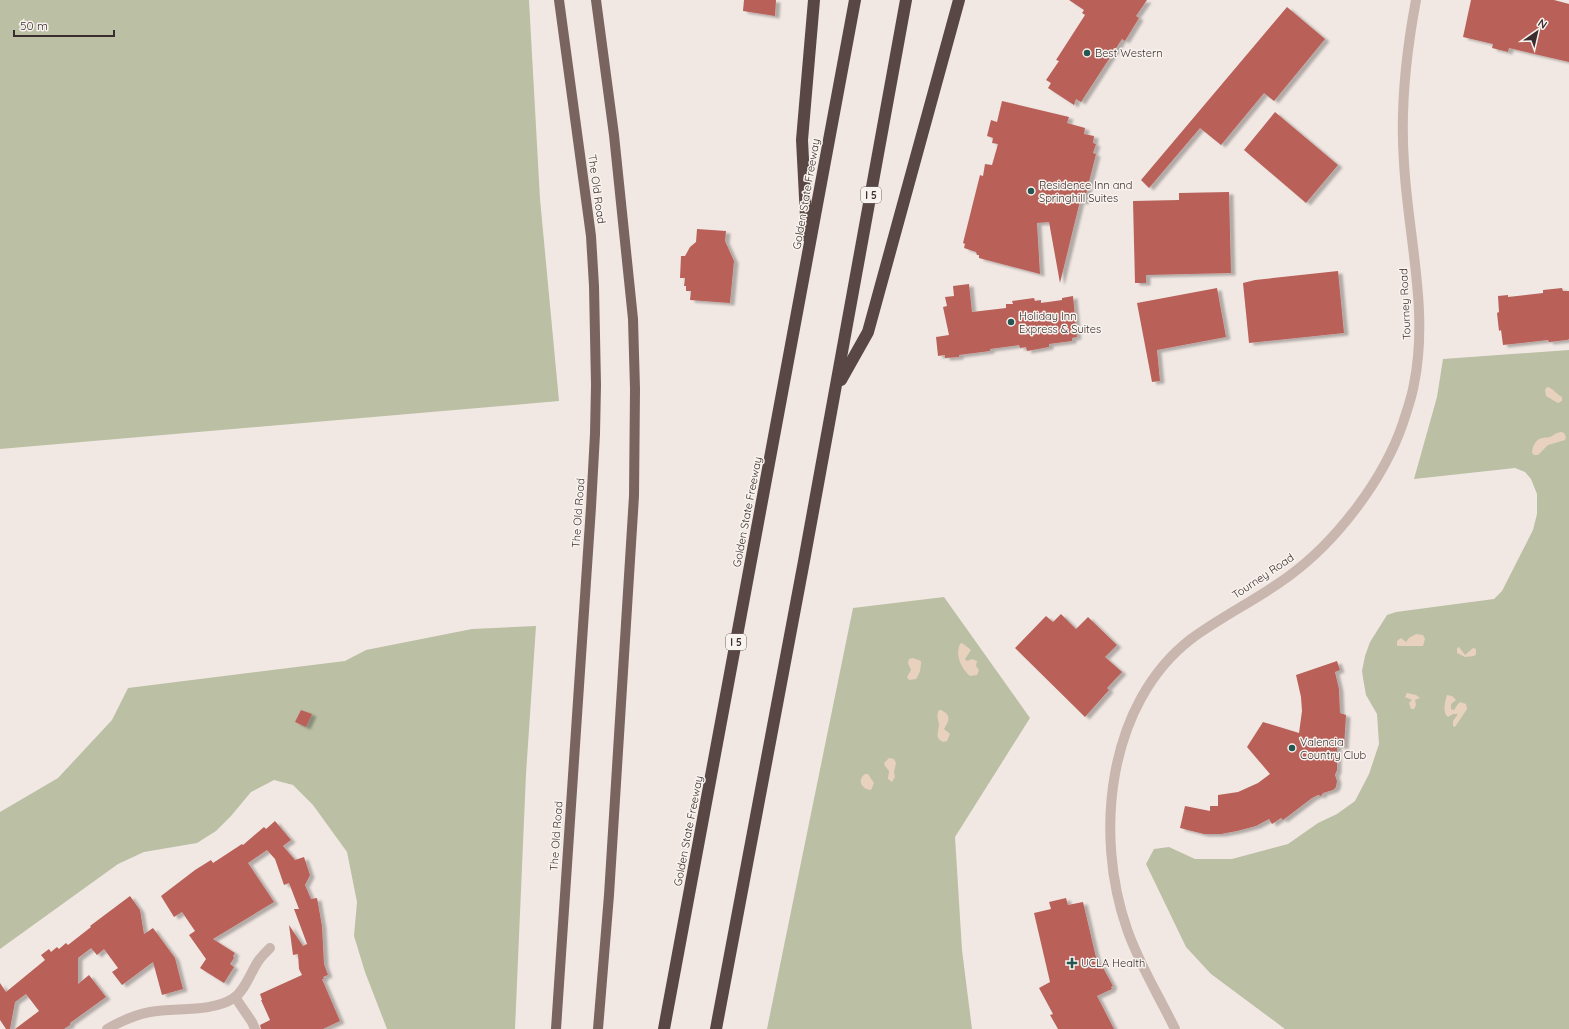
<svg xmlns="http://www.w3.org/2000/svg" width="1569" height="1029" viewBox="0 0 1569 1029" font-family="Quicksand,sans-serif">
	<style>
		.green { fill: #bbbfa4 }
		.sand { fill: #e8d2be }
		.building { fill: #b96059; filter: url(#shadow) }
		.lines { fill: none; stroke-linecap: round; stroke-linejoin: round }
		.minor { stroke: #c9b7af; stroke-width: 10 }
		.tertiary { stroke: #c9b7af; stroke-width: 10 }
		.primary { stroke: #796460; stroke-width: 10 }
		.motorway { stroke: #584745; stroke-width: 12 }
		.poi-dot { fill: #265651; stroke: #f9f3ef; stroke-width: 1.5 }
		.labels { text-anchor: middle; stroke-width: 3; stroke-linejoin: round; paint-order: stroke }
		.shield { fill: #f9f3ef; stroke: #736967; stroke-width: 1 }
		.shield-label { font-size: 10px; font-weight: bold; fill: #392e2d }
		.poi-label { font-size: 11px; fill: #392e2d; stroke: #f9f3ef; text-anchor: start }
		.street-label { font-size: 11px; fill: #392e2d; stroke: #f9f3ef }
	</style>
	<defs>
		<filter id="shadow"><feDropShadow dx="4.5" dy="2.5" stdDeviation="1" flood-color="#0004"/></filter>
	</defs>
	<rect width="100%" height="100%" fill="#f1e8e3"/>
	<g class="green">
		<polygon points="0,0 529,0 540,199 559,401 0,449"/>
		<polygon points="1569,350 1569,1029 1285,1029 1211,974 1186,947 1146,864 1154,849 1169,847 1195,859 1232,859 1288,844 1318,823 1337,814 1355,801 1369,774 1379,744 1377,714 1366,695 1364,684 1362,671 1365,656 1370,642 1387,615 1396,612 1494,599 1502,591 1533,530 1537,514 1537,494 1531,479 1525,472 1515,468 1414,479 1437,397 1443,359"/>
		<polygon points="944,597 1030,718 955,837 962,950 972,1029 767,1029 853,608"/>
		<polygon points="536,626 526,774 515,1029 387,1029 365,972 354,936 357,902 347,852 313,805 293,785 274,780 251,792 231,816 216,831 197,843 144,852 118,864 0,949 0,812 58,778 112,720 128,688 345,661 366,650 472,629"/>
	</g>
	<g class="sand">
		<path d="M1547 387C1553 388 1556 394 1562 397V401L1558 403 1546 396 1545 390Z"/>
		<path d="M1561 432 1564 433 1566 437 1565 440 1548 445 1538 455H1534L1532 453C1532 447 1536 438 1543 438 1545 437 1547 438 1550 437 1555 435 1554 433 1561 432Z"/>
		<polygon points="1416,634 1423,635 1425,639 1423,646 1397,646 1397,641 1401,638 1406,642 1409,638"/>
		<path d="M962 643 971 650 965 659 967 661 972 659 977 661 976 666 979 670 977 675 970 676C961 668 955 655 960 644Z"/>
		<polygon points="1459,647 1465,655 1473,648 1476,649 1476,654 1474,656 1465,657 1457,653 1457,648"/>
		<path d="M913 658 921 661C921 668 920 674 916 679L909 680 907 677 911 670 908 663 909 659Z"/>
		<polygon points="1407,693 1416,695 1420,698 1415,700 1416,705 1414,709 1411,709 1409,703 1412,700 1405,697"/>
		<path d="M1447 695 1452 696 1456 700 1451 704V709L1454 710 1458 704 1460 702 1466 704 1467 709 1455 727 1453 726V721L1458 714H1453L1448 717C1442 712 1445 702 1447 695Z"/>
		<path d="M939 710H941C951 715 950 720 944 729L950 734 947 741 943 742C934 737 939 732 939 724 938 718 936 716 939 710Z"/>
		<polygon points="889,758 894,759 896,763 894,772 895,777 892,782 888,779 889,771 885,766 884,763"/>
		<path d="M865 774H868L874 783 871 790C861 789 857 780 865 774Z"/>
	</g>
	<g class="building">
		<polygon points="744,0 776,0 775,16 743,11"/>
		<polygon points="1069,0 1147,0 1136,16 1139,18 1125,41 1122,39 1081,102 1076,99 1074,105 1048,88 1051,83 1046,80 1059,61 1056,60 1085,15 1082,13 1084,10"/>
		<polygon points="1471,0 1554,0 1569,4 1569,62 1509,48 1508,52 1492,48 1493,44 1463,37"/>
		<polygon points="1287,7 1325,39 1274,101 1264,93 1221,145 1200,128 1149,188 1141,180"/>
		<polygon points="1002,101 1069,117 1067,123 1085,128 1084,134 1094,136 1093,143 1096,144 1093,153 1096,154 1084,202 1080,201 1060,283 1049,222 1037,223 1040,274 979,258 979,255 977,255 976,252 964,248 965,244 963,243 980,175 983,176 985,164 992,165 998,144 992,143 993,138 987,136 991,120 997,122"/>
		<polygon points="1275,112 1338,165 1306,203 1244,150"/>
		<polygon points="1229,192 1231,273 1146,275 1146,283 1135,283 1133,201 1179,200 1179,193"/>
		<polygon points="697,229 726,231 725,241 734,261 730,303 690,300 691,291 686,291 686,286 684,286 685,278 680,278 681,256 685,256 690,247 696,242"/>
		<polygon points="1338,271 1344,333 1249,343 1243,283 1255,280"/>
		<polygon points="969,284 972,312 1006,308 1006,304 1013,304 1012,301 1034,298 1035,301 1041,300 1041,303 1062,300 1062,298 1073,296 1077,337 1072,338 1072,341 1049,344 1049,347 1027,351 1026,347 1020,348 1019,345 990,349 990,351 959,355 959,357 945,358 945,355 938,356 936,337 949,335 943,307 947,306 945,297 954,296 953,286"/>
		<polygon points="1217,288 1226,337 1157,350 1160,381 1152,382 1137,303"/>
		<polygon points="1562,288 1563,291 1569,291 1569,339 1567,340 1549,342 1548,340 1503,345 1501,330 1499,331 1497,313 1499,312 1498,296 1508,295 1508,297 1543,293 1543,290"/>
		<polygon points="1061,614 1076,629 1088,617 1117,645 1105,657 1122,672 1107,688 1109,690 1085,717 1015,648 1046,616 1053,622"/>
		<polygon points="1337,661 1340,670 1335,672 1339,689 1340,713 1346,715 1344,747 1337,745 1337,770 1335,775 1337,781 1336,787 1333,790 1323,793 1321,796 1318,795 1312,798 1283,820 1281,818 1272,824 1269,819 1256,826 1237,831 1221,834 1204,834 1180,828 1185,806 1210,811 1210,806 1218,806 1218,795 1238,792 1258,783 1270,774 1247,747 1263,722 1299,733 1302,711 1301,697 1296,675"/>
		<polygon points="301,710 312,714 306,727 295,722"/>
		<polygon points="275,821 291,840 283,846 295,860 304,857 310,875 305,885 311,899 317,898 322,926 324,964 328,975 323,977 324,979 322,979 340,1021 323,1029 261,1029 260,1025 270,1020 261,1000 262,1000 260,994 302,975 299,969 298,954 293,955 289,925 303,946 307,944 294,909 299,909 289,883 284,885 275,859 267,850 248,863 274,902 213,939 235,953 233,956 234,958 230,964 234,967 224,983 200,968 206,959 189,935 195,931 182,912 174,917 161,896 195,870 211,860 213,863 242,844 243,845 264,827 266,829"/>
		<polygon points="130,896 140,910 144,934 153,928 175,958 183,989 162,995 153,962 122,985 112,972 118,968 104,949 97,955 91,948 78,958 78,984 89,975 106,997 70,1023 70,1025 64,1029 15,1029 39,1011 26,994 15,1002 10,1029 6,1029 0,1020 0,983 6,992 45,960 41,955 49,949 51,952 57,947 59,949 66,943 68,945 91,927 90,926"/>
		<polygon points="1066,898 1068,905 1083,902 1098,966 1101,964 1113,986 1111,987 1112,989 1097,996 1114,1029 1058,1029 1050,1015 1053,1014 1039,988 1050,982 1034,913 1051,909 1049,902"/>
	</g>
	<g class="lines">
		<g class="minor">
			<polyline points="235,997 252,1022 255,1029"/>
			<path d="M107 1029C121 1021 134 1015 150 1012 176 1007 210 1013 234 998 246 989 251 971 259 960 262 956 266 952 270 948"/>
		</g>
		<path class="tertiary" d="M1175 1029C1159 996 1139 964 1127 929 1094 835 1107 704 1191 639 1222 616 1258 599 1289 576 1337 541 1384 479 1403 423 1407 410 1412 397 1414 384 1429 311 1408 236 1404 163 1400 108 1406 53 1416 0"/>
		<g class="primary">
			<polyline points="596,0 614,135 633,319 635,389 634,496 609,895 598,1029"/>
			<polyline points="556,1029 591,507 595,434 596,385 594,286 591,236 559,0"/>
		</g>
		<g class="motorway">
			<polyline points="807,236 802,140 814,0"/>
			<polyline points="841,380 868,332 959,0"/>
			<polyline points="664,1029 855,0"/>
			<polyline points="716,1029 804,561 906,0"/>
		</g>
	</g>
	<g class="poi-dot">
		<circle cx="1087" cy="53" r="4"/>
		<circle cx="1031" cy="191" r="4"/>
		<circle cx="1011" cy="322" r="4"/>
		<circle cx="1292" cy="748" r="4"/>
		<path d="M1070 957h4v4h4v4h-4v4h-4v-4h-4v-4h4z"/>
	</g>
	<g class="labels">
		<g class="shield">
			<rect x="861" y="187" width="20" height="16" rx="3"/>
			<rect x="726" y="634" width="20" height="16" rx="3"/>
		</g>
		<g class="shield-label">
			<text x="871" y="199">I 5</text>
			<text x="736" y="646">I 5</text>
		</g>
		<g class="poi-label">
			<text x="1095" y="57">Best Western</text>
			<text x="1039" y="189">Residence Inn and<tspan x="1039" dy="13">Springhill Suites</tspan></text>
			<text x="1019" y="320">Holiday Inn<tspan x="1019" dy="13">Express &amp; Suites</tspan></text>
			<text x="1300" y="746">Valencia<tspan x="1300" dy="13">Country Club</tspan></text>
			<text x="1081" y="967">UCLA Health</text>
		</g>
		<g class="street-label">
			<text transform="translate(597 189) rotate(82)" y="4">The Old Road</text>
			<text transform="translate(806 194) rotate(-80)" y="4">Golden State Freeway</text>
			<text transform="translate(1405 304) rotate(-93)" y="4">Tourney Road</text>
			<text transform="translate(747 512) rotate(-79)" y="4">Golden State Freeway</text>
			<text transform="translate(578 513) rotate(-86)" y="4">The Old Road</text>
			<text transform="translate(1263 576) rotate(-34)" y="4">Tourney Road</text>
			<text transform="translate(688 831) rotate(-79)" y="4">Golden State Freeway</text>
			<text transform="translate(556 836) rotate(-86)" y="4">The Old Road</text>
		</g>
	</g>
	<g transform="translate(1537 32) rotate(34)" stroke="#f9f3ef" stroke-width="3" paint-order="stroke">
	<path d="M0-3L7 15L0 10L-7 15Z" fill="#392e2d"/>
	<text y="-6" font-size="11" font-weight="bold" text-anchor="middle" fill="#392e2d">N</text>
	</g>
	<path d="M14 30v6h100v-6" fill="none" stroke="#392e2d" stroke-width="2"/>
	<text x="20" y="30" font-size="12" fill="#392e2d" stroke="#f9f3ef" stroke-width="3" paint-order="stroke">50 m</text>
</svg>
